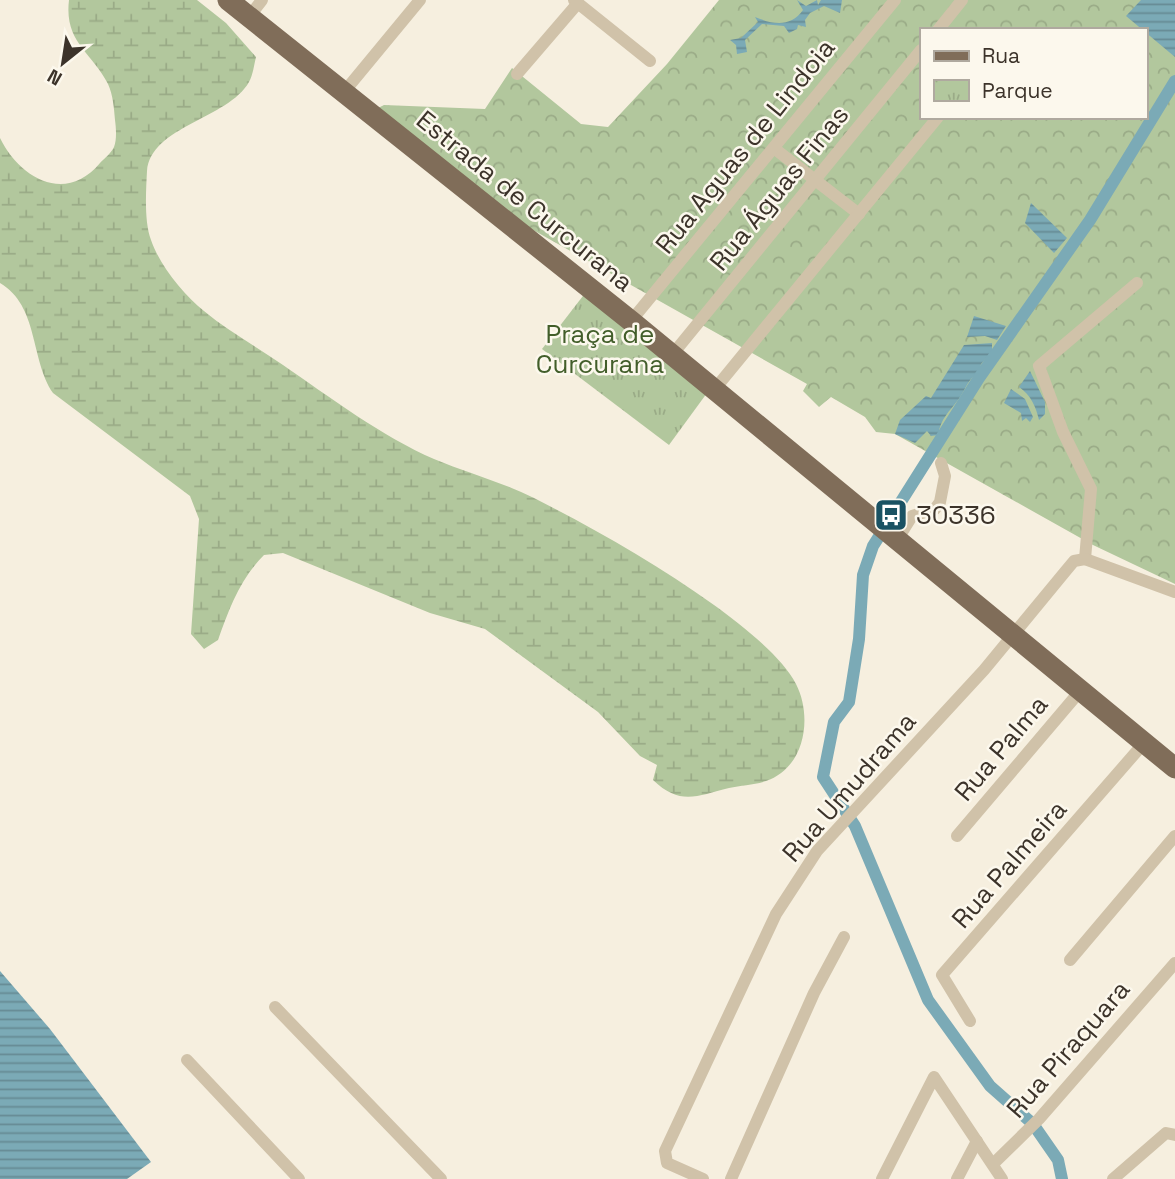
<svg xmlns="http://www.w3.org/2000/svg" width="1175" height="1179" viewBox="0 0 1175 1179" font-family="'Space Grotesk',sans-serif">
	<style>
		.forest { fill: url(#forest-crowns); fill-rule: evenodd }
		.wetland { fill: url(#wetland-marsh) }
		.park { fill: url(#park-tufts) }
		.water { fill: url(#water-rules) }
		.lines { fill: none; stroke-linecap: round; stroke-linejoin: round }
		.canal { stroke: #7baab6; stroke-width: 12 }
		.street { stroke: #d0c2a9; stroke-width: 12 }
		.primary { stroke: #806d59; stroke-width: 21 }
		.labels { text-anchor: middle; stroke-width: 5; stroke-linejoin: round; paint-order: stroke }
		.street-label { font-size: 26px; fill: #3c332a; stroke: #fcf8ed }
		.park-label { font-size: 26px; fill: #425e2a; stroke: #fcf8ed }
		.poi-label { font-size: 26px; fill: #3c332a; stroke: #fcf8ed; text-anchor: start }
	</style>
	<defs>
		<pattern id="forest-crowns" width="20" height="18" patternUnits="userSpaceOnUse" patternTransform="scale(1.75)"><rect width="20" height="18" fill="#b2c79d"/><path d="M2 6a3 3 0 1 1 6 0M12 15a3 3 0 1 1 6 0" fill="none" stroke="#9aab87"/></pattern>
		<pattern id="wetland-marsh" width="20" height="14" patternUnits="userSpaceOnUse" patternTransform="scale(1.75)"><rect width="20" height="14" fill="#b2c79d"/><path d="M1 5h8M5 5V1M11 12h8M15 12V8" fill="none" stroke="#9aab87"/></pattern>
		<pattern id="park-tufts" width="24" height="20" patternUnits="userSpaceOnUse" patternTransform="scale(1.75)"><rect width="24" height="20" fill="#b2c79d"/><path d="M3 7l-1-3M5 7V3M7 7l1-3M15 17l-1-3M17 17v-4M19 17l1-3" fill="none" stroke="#9aab87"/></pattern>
		<pattern id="water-rules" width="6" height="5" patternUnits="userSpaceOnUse" patternTransform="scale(1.75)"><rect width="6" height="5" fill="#7baab6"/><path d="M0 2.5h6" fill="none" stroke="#668b94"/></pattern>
	</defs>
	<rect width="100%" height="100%" fill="#f6efdf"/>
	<path class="forest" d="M719 0H1175V584L1093 545 895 434 876 432 865 417 831 397 819 407 803 391 807 384 526 226 378 108 384 105 485 109 512 68 581 124 608 127 667 64ZM921 30H1145V117H921Z"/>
	<path class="wetland" d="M69 0H197L226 23 256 57C254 65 253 75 249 82 228 119 151 126 147 171 146 191 144 222 151 240 160 266 183 294 204 311 228 331 257 347 283 365 328 396 383 437 434 459 467 473 502 482 534 498 597 530 658 565 714 605 740 624 782 656 796 684 813 717 805 768 766 781 754 785 741 785 729 788 697 796 680 806 653 780L657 765 640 756 598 712 485 629 430 613 283 553 264 555C240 579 229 609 218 640L204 649 191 634 199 519 190 496 53 393C30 359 39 306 0 283V138C20 179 66 204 100 163 104 159 112 152 114 147 117 140 116 127 115 120 114 108 113 95 108 84 91 51 64 42 69 0Z"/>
	<polygon class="park" points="586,292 707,393 669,445 542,349"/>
	<g class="water">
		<path d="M797 0 806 6 817 0 818 5 821 0H842L840 13 824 6 810 13 805 20 806 27 798 25 797 29 789 33 784 26 762 24 745 40 747 52 737 54 736 45 730 40 741 38 758 22 755 17C774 25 791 27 803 10Z"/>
		<polygon points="1141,0 1175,0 1175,57 1126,16"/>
		<polygon points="1031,203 1067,238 1054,253 1025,223"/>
		<polygon points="974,316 1006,326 997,340 985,336 967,337"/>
		<path d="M992 343V352L981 364 979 372C966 381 967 388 958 400 949 412 941 418 938 435L931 436 927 431 915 443 895 434 900 420 926 396 931 398 964 345Z"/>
		<path d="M1030 371 1045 402V414L1039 420C1036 407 1031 395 1019 387Z"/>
		<polygon points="1011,389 1025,399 1033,417 1030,422 1026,418 1022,421 1021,413 1004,403"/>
		<polygon points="0,971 50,1029 151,1162 127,1179 0,1179"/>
	</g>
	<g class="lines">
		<polyline class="canal" points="1062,1179 1058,1160 1033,1124 990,1086 928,1000 855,826 823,777 834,722 849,702 859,639 863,575 873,546 979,378 1090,220 1175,81"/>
		<g class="street">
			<polyline points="574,0 650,61"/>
			<polyline points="249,17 262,0"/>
			<polyline points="938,30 962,0"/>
			<polyline points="517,74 578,3"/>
			<polyline points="344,92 420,0"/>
			<polyline points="775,149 859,214"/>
			<polyline points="631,321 895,0"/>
			<polyline points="672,355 921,50"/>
			<polyline points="714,390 938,117"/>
			<polyline points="897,540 912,516 935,509 940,502 945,476 941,463"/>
			<polyline points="1085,559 1091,489 1063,432 1039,366 1137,283"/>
			<polyline points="1085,559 1175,592"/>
			<polyline points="957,836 1081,690"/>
			<polyline points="1070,960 1175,836"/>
			<polyline points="275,1007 441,1179"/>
			<polyline points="970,1021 942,975 1144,743"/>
			<polyline points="187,1060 299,1179"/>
			<polyline points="993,1164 1039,1119 1175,963"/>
			<polyline points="703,1179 667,1163 665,1151 776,914 817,851 984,670 1064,573 1074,561 1085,559"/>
			<polyline points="731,1179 814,993 844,937"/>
			<polyline points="882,1179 934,1077 1002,1179"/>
			<polyline points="957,1179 977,1141"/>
			<polyline points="1113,1179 1166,1133 1175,1135"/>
		</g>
		<polyline class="primary" points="228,0 631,321 1175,768"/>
	</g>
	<defs>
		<symbol id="bus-square" viewBox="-11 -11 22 22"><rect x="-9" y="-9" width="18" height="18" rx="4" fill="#1a5263" stroke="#fcf8ed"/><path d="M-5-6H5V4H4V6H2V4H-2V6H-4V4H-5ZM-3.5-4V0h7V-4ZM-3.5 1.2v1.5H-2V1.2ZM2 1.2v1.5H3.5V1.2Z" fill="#fff"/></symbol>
	</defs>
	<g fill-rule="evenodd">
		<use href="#bus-square" x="872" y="496" width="38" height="38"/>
	</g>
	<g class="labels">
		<g class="street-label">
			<text transform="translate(745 146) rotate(-51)" y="9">Rua Aguas de Lindoia</text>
			<text transform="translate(779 188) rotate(-51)" y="9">Rua Águas Finas</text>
			<text transform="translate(525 201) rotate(39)" y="9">Estrada de Curcurana</text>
			<text transform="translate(1001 748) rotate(-50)" y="9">Rua Palma</text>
			<text transform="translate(849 787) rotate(-49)" y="9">Rua Umudrama</text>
			<text transform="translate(1009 864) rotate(-49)" y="9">Rua Palmeira</text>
			<text transform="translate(1068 1049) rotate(-49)" y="9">Rua Piraquara</text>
		</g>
		<g class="park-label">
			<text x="600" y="343">Praça de<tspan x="600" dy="30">Curcurana</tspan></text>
		</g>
		<g class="poi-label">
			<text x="916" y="524">30336</text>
		</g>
	</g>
	<rect x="920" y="28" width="228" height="91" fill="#fcf8ed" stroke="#afa99f" stroke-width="2"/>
	<rect x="934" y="51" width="35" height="10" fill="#806d59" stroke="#afa99f" stroke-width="2"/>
	<text x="982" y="63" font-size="21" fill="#3c332a">Rua</text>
	<rect x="934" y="80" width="35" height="21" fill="url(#park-tufts)" stroke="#afa99f" stroke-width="2"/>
	<text x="982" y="98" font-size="21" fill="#3c332a">Parque</text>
	<g transform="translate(63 63) rotate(210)" stroke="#fcf8ed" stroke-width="5" paint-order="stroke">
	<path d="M0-5L12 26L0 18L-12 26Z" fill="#3c332a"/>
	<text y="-10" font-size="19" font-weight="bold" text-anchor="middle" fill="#3c332a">N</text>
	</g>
</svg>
